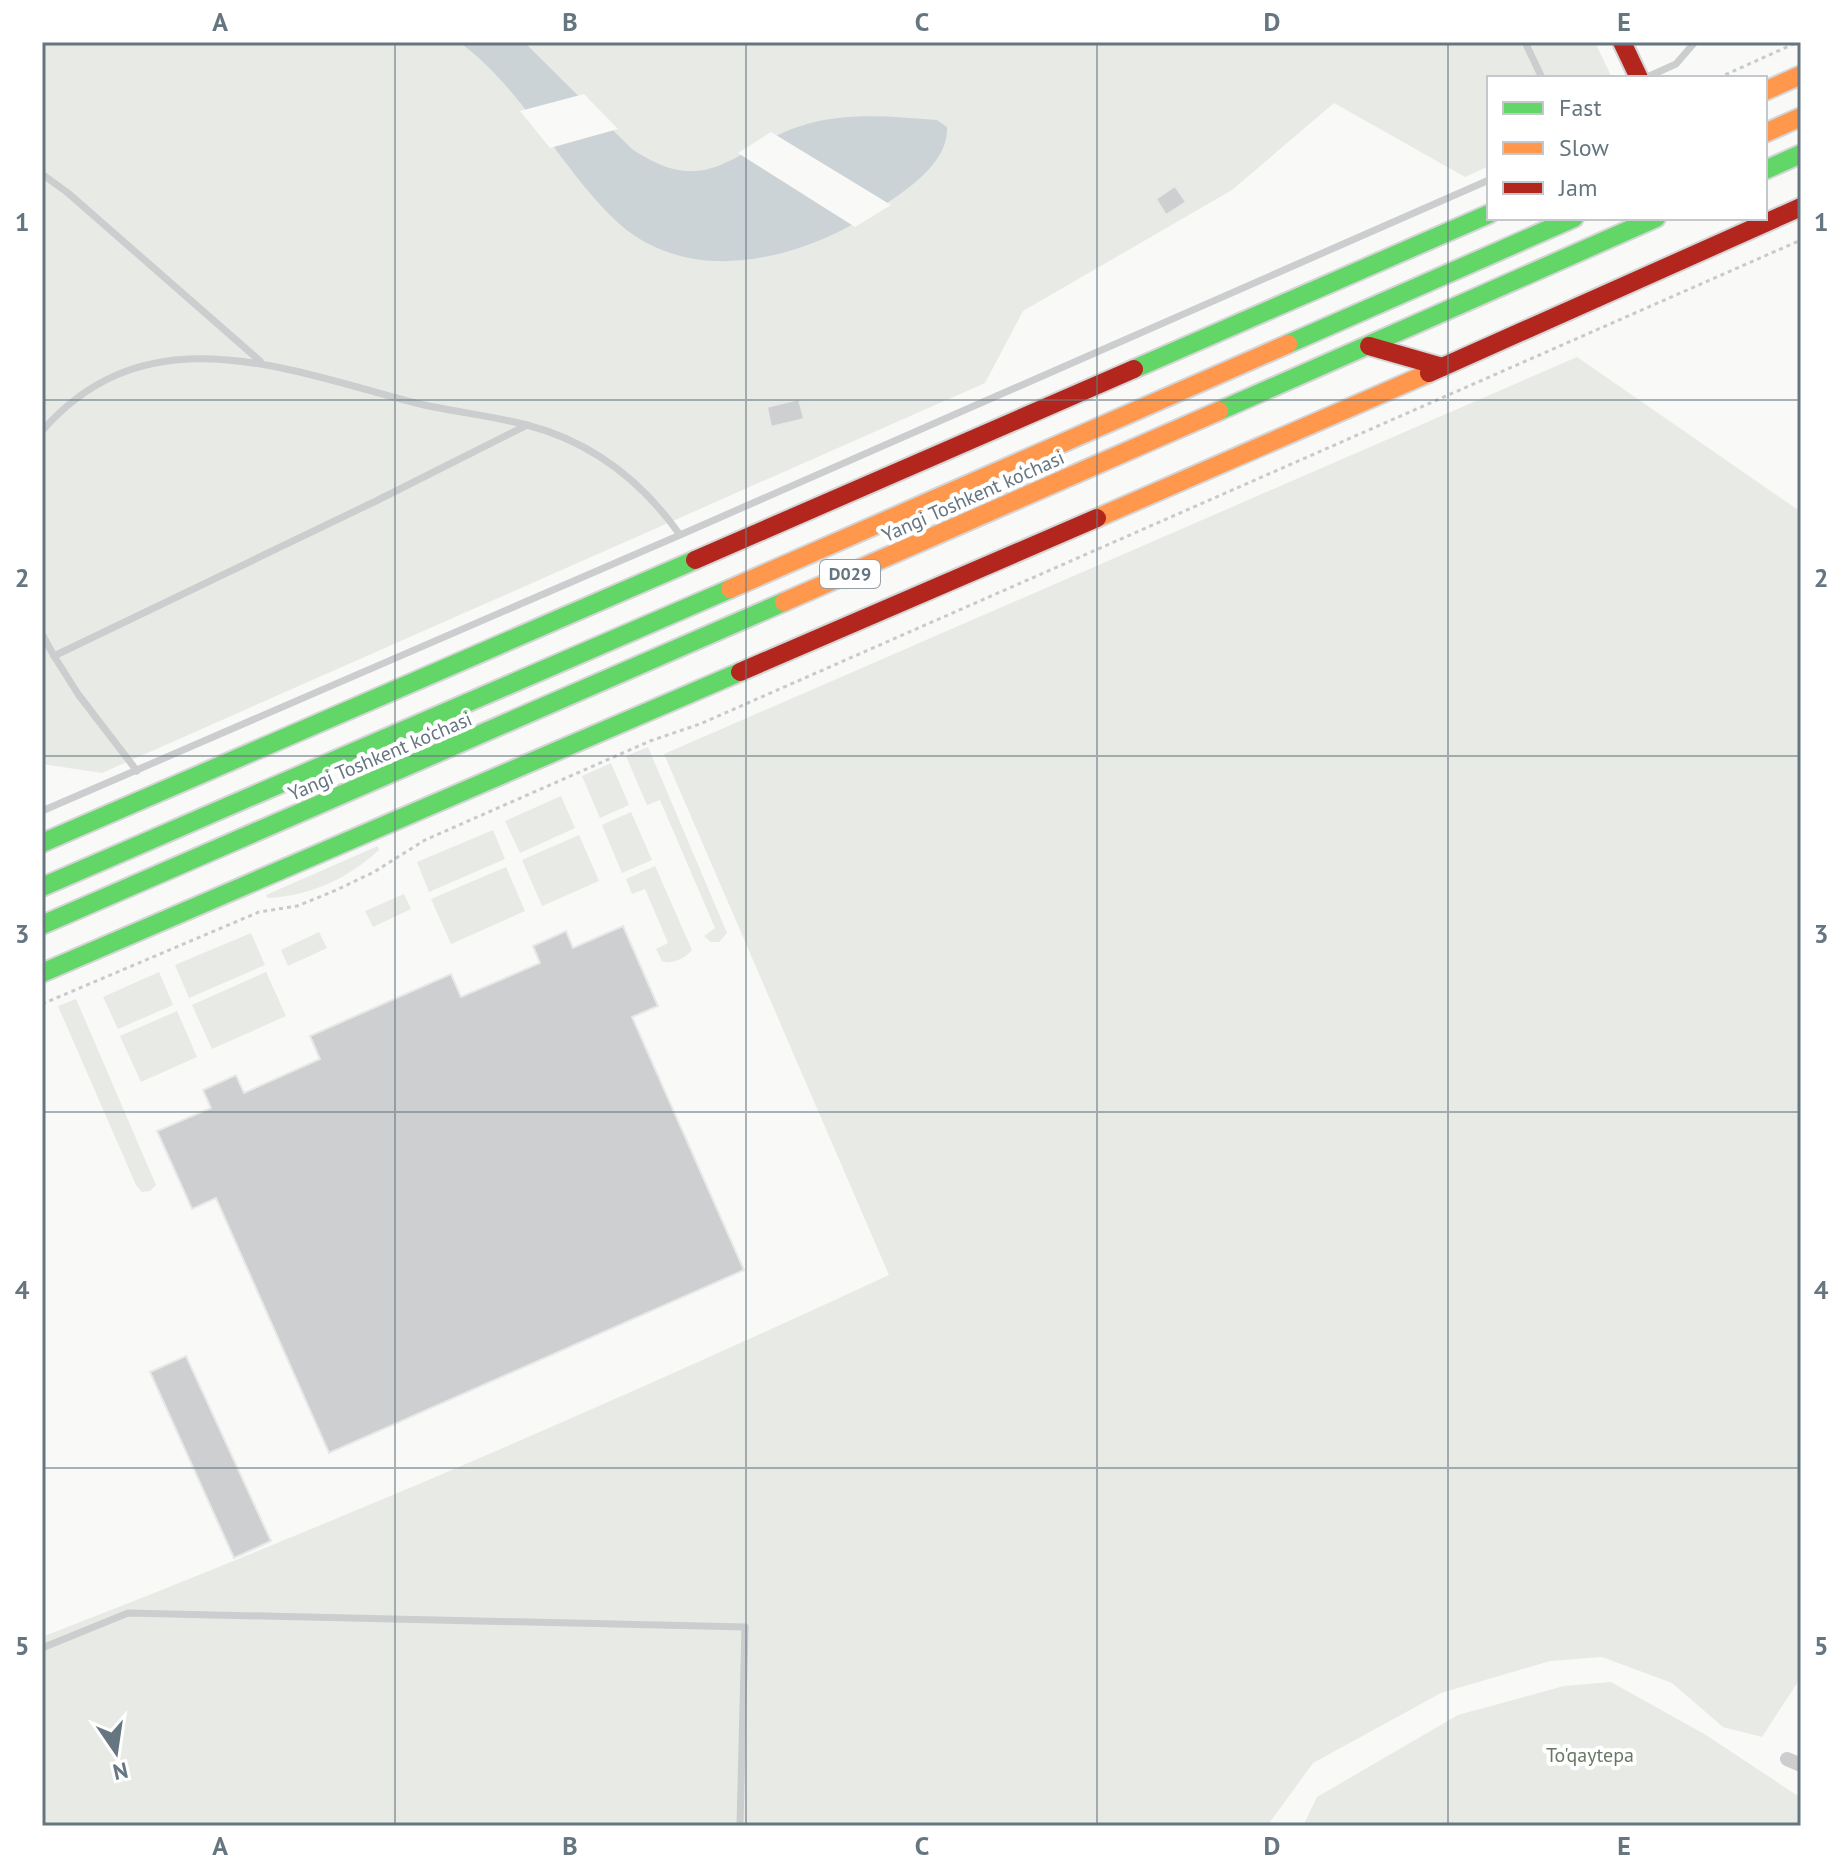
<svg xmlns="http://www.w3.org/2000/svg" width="1843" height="1868" viewBox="0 0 1843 1868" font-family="'PT Sans',sans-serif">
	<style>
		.green { fill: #e8eae6 }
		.water { fill: #ccd3d6 }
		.pier { fill: #f9f9f8 }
		.building { fill: #cecfd0; stroke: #e8e8e8; stroke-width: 2 }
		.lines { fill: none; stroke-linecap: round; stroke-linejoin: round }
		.fast-casing { stroke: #d4d5d6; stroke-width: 22 }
		.slow-casing { stroke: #d4d5d6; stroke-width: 22 }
		.jam-casing { stroke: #d4d5d6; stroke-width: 22 }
		.path { stroke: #c9cacb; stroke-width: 3; stroke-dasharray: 4 4; stroke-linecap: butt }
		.lane { stroke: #cbcdce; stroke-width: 7 }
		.street { stroke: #cbcdce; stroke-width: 14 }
		.fast { stroke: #63d668; stroke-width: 18 }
		.slow { stroke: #ff974d; stroke-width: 18 }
		.jam { stroke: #b3261e; stroke-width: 18 }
		.grid { fill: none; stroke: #667680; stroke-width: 2; stroke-opacity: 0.55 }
		.labels { text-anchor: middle; stroke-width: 8; stroke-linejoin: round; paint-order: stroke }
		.shield { fill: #fff; stroke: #949fa6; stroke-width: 2 }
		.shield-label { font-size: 18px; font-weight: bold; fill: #667680 }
		.street-label { font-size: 20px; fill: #667680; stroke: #fff }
		.park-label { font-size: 20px; fill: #697865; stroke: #fff }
		.neatline { fill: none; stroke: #667680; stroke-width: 3 }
		.grid-label { font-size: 26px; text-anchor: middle; font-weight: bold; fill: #667680 }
	</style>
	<rect width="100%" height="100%" fill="#f9f9f8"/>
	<g class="green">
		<polygon points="42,42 1595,42 1612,78 1489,78 1489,166 1465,177 1334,103 1232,190 1023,311 985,383 102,773 42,764"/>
		<path d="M1577 357 1801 512V1677L1762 1737 1723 1727 1672 1683 1602 1657 1550 1661 1441 1693 1313 1763 1267 1826H42V1637C328 1526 611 1404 889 1275L664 754Z"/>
		<polygon points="648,747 727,933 719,942 711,942 704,936 715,928 660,800 647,805 626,756"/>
		<polygon points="611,763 629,805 600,818 582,776"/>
		<polygon points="561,796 575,828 520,853 505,821"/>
		<polygon points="631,812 652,860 622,873 602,825"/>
		<polygon points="493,830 505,859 429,892 417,862"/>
		<polygon points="579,835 599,881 542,906 522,860"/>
		<path d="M378 846 379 850C347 879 310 896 268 898L266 895Z"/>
		<path d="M655 866 692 950C686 958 671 965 662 961L656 949 668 943 645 889 632 894 626 879Z"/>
		<polygon points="506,867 525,911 451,944 431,899"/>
		<polygon points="404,894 411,909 373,927 365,911"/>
		<polygon points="319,932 327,948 288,966 281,950"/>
		<polygon points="251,933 265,965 189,998 175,965"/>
		<polygon points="159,972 173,1005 118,1029 103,997"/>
		<polygon points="266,972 286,1016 212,1049 192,1005"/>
		<polygon points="76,999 156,1185 150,1191 142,1192 136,1185 58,1006"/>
		<polygon points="177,1011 197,1057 141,1082 120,1036"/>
		<polygon points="1611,1682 1706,1735 1801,1798 1801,1826 1303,1826 1317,1797 1458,1715 1564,1686"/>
	</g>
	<path class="water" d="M459 42H524L632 149C712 203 735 144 807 124 849 112 894 117 937 120L947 127C949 163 906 190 880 208 802 260 686 292 611 216 558 163 520 86 459 42Z"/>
	<g class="pier">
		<polygon points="584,94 618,129 550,148 520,111"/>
		<polygon points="771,132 891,205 855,227 738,153"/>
	</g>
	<g class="building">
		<polygon points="1175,186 1186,202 1166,215 1156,199"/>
		<polygon points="799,399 804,419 771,427 767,407"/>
		<polygon points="623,926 658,1006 632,1017 744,1270 329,1453 216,1198 192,1209 157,1131 211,1108 203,1090 236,1075 244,1093 320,1059 310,1036 451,974 461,997 540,963 533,946 566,931 573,948"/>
		<polygon points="186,1356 271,1541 234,1558 150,1372"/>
	</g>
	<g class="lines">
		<defs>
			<g id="fast">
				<polyline points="1765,170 1801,154"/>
				<polyline points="1288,344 1574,218"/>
				<polyline points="1134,369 1489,214"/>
				<polyline points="1219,411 1656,218"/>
				<polyline points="42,843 695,560"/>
				<polyline points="42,887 730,589"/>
				<polyline points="42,925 784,602"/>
				<polyline points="42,973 740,672"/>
			</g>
			<g id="slow">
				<polyline points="1765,91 1801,75"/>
				<polyline points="1765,133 1801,117"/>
				<polyline points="1097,518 1429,373"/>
				<polyline points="730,589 1288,344"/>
				<polyline points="784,602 1219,411"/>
			</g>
			<g id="jam">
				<polyline points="1622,42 1639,78"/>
				<polyline points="1369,346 1442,367"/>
				<polyline points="1429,373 1801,207"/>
				<polyline points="695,560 1134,369"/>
				<polyline points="740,672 1097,518"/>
			</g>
		</defs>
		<use href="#fast" class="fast-casing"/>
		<use href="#slow" class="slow-casing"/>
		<use href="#jam" class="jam-casing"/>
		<g class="path">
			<polyline points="1718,78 1798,42"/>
			<polyline points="42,1004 259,912 297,906 332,892 374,872 425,840 650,741 700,724 1801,240"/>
		</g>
		<g class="lane">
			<polyline points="1525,42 1542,78"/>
			<polyline points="1645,78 1676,64 1695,42"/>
			<polyline points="42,174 68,193 260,361"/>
			<path d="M42 431C148 309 289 371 420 404 455 412 492 416 527 425 592 442 642 481 680 535"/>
			<polyline points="42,634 54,656 376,501 527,425"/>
			<polyline points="54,656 78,694 137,771"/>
			<polyline points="42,811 680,535 1489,180"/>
			<polyline points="42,1648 128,1613 745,1627 740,1826"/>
		</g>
		<polyline class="street" points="1787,1759 1801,1765"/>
		<use href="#fast" class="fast"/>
		<use href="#slow" class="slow"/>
		<use href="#jam" class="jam"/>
	</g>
	<path class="grid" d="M395 42V1826M746 42V1826M1097 42V1826M1448 42V1826M42 400H1801M42 756H1801M42 1112H1801M42 1468H1801"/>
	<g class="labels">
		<rect class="shield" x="820" y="560" width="60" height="28" rx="6"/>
		<g class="shield-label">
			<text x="850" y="580">D029</text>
		</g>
		<g class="street-label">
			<text transform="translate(973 496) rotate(-24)" y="7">Yangi Toshkent ko‘chasi</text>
			<text transform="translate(380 756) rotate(-23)" y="7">Yangi Toshkent ko‘chasi</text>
		</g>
		<g class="park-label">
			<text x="1590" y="1762">To'qaytepa</text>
		</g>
	</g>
	<rect width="1843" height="1868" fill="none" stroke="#ffffff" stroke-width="88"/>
	<rect x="1487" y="76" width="280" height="144" fill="#ffffff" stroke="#c2c8cc" stroke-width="2"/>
	<rect x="1503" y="102" width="40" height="12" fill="#63d668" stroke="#c2c8cc" stroke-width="2"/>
	<text x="1559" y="116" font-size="24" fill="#667680">Fast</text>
	<rect x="1503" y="142" width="40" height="12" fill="#ff974d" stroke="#c2c8cc" stroke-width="2"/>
	<text x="1559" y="156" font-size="24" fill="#667680">Slow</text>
	<rect x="1503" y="182" width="40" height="12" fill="#b3261e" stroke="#c2c8cc" stroke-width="2"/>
	<text x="1559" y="196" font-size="24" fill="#667680">Jam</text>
	<g transform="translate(116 1752) rotate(167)" stroke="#ffffff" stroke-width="6" paint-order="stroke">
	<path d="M0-6L14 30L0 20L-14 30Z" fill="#667680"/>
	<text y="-12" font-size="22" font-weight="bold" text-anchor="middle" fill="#667680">N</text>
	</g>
	<rect x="44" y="44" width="1755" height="1780" class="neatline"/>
	<g class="grid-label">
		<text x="220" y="31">A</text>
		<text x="570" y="31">B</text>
		<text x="922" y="31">C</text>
		<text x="1272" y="31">D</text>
		<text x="1624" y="31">E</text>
		<text x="22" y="231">1</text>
		<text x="1821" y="231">1</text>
		<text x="22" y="587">2</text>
		<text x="1821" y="587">2</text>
		<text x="22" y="943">3</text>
		<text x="1821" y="943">3</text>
		<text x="22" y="1299">4</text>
		<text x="1821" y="1299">4</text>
		<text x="22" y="1655">5</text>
		<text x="1821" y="1655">5</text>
		<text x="220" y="1855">A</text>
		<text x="570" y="1855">B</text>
		<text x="922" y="1855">C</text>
		<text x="1272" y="1855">D</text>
		<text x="1624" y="1855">E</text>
	</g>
</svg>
